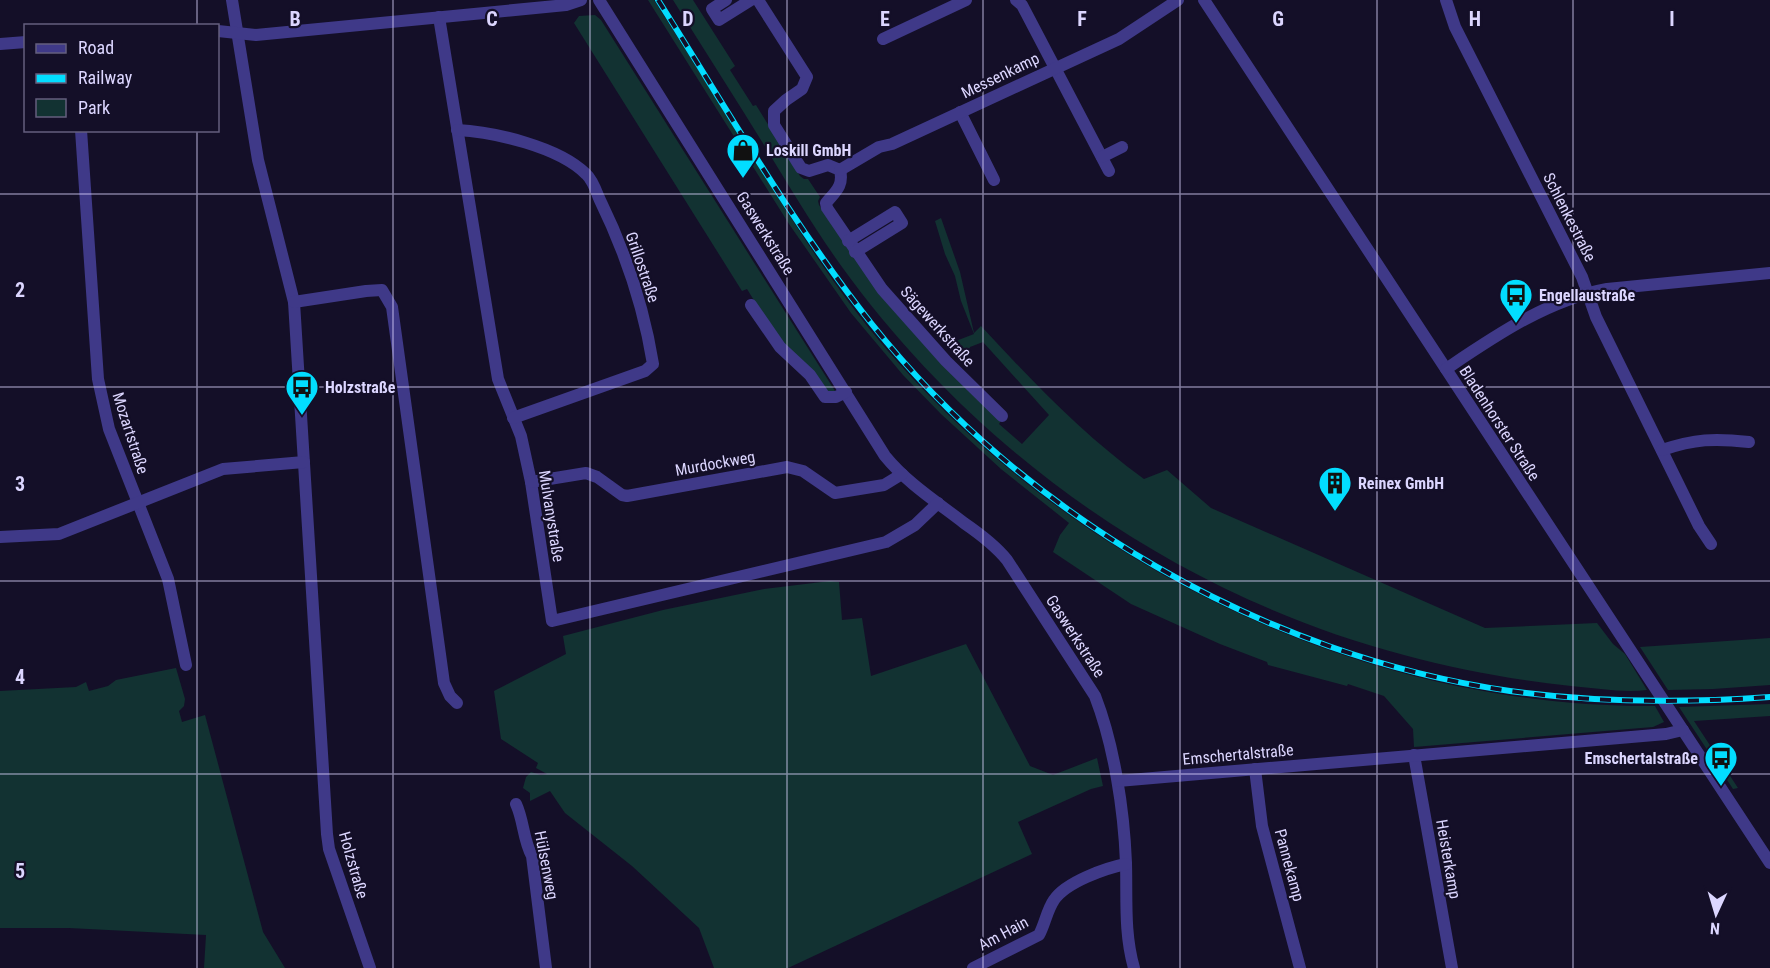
<svg xmlns="http://www.w3.org/2000/svg" width="1770" height="968" viewBox="0 0 1770 968" font-family="'Roboto Condensed',sans-serif">
	<style>
		.green { fill: #123232 }
		.lines { fill: none; stroke-linecap: round; stroke-linejoin: round }
		.minor { stroke: #3f3988; stroke-width: 12 }
		.rail-casing { stroke: #02ddff; stroke-width: 6 }
		.rail { stroke: #140f28; stroke-width: 4; stroke-dasharray: 11; stroke-linecap: butt }
		.grid { fill: none; stroke: #dcd6ff; stroke-width: 1.5; stroke-opacity: 0.55 }
		.labels { text-anchor: middle; stroke-width: 4.5; stroke-linejoin: round; paint-order: stroke }
		.street-label { font-size: 16px; fill: #dcd6ff; stroke: #140f28 }
		.poi-label { font-size: 16px; font-weight: bold; fill: #dcd6ff; stroke: #140f28; text-anchor: start }
		.grid-label { font-size: 20px; text-anchor: middle; font-weight: bold; fill: #dcd6ff; stroke: #140f28; stroke-width: 4.5; stroke-linejoin: round; paint-order: stroke }
	</style>
	<rect width="100%" height="100%" fill="#140f28"/>
	<g class="green">
		<path d="M648 0H654C689 55 723 110 758 165 798 230 838 293 888 351 1077 569 1365 708 1655 706L1664 722 1653 727 1414 747 1413 729 1384 696 1348 684 1347 686 1268 665 1267 662 1220 644 1131 604 1053 552 1060 535 1069 523 1001 469 941 414 903 375 851 313 789 224Z"/>
		<path d="M673 0H693L735 66 730 70 753 106 756 105 800 176 804 179H808L820 197 818 201 819 205 846 246 1001 421 999 424 1022 444 1049 415 983 342 970 347 965 356 960 346 948 344 974 334 961 301 955 276 945 254 935 221 941 218 960 272 974 333 981 326C1032 381 1083 435 1144 479L1167 470 1211 508 1485 628 1597 623 1613 644 1625 654 1647 690C1623 693 1596 688 1571 686 1515 680 1459 670 1404 655 1178 595 979 456 842 267 814 228 789 186 764 145 734 96 703 48 673 0Z"/>
		<polygon points="595,15 601,20 835,391 831,394 783,347 747,289 742,291 574,23 579,16"/>
		<polygon points="830,581 839,582 842,620 862,618 871,676 966,644 1030,766 1053,775 1097,758 1103,786 1091,789 1018,822 1032,854 788,968 714,968 699,928 632,866 565,813 550,791 530,801 530,793 523,788 526,777 531,772 541,775 547,774 536,768 538,763 501,739 494,691 566,654 563,636 663,610 764,589"/>
		<polygon points="1770,638 1770,685 1713,689 1668,690 1640,647"/>
		<polygon points="176,668 185,699 184,706 179,711 182,722 205,715 263,932 285,968 204,968 206,935 69,928 0,928 0,691 76,687 86,682 89,691 108,686 116,680"/>
		<polygon points="1770,704 1770,716 1694,721 1738,788 1733,789 1679,707"/>
	</g>
	<g class="lines">
		<g class="minor">
			<polyline points="232,0 258,160 294,302 327,834 329,849 370,968"/>
			<path d="M599 0 885 456C907 483 937 502 964 523 980 534 995 545 1007 560L1095 696C1114 745 1124 810 1126 863 1127 899 1124 933 1134 968"/>
			<polyline points="726,0 712,9 719,20 751,0"/>
			<path d="M758 0 807 77 802 89 786 100 774 111V125L801 168 809 171 828 165 840 170C844 186 835 192 826 203L827 208 882 289 946 361 1002 416"/>
			<polyline points="1016,0 1022,5 1109,171"/>
			<polyline points="1204,0 1770,863"/>
			<polyline points="1446,0 1455,27 1582,277 1596,317 1699,526 1711,544"/>
			<polyline points="439,17 498,379 521,436 531,482 552,621 886,542 915,525 938,503"/>
			<polyline points="218,31 256,35 566,5 581,0"/>
			<polyline points="883,39 966,0"/>
			<polyline points="0,44 26,42"/>
			<polyline points="960,112 994,180"/>
			<polyline points="81,130 98,379 109,429 168,579 186,665"/>
			<path d="M457 130C495 132 559 147 586 174 592 179 596 190 599 198 624 249 644 308 653 364L645 371 513 418"/>
			<polyline points="1102,157 1122,147"/>
			<polyline points="840,170 879,147 892,144 1119,39 1178,0"/>
			<polyline points="848,241 895,212 902,223 855,252"/>
			<polyline points="294,302 366,291 382,290 392,307 444,683 450,696 457,703"/>
			<polyline points="751,305 780,347 810,375 825,397 836,397 846,392"/>
			<path d="M1446 369C1495 336 1547 300 1607 289L1770 273"/>
			<path d="M1662 450C1695 439 1714 438 1749 442"/>
			<polyline points="531,482 586,473 597,477 622,495 627,496 787,467 803,471 835,493 884,485 902,474"/>
			<polyline points="0,537 59,534 223,469 304,462"/>
			<polyline points="1414,755 1452,968"/>
			<polyline points="1255,769 1262,826 1300,968"/>
			<polyline points="1118,781 1666,734 1683,730"/>
			<path d="M516 804C524 821 523 840 532 856L546 968"/>
			<path d="M973 968 1039 935C1045 924 1047 910 1054 900 1066 882 1106 868 1126 864"/>
		</g>
		<defs>
			<path id="rail" d="M658 0C727 109 791 222 871 323 1025 517 1265 656 1510 691 1596 703 1683 703 1770 697"/>
		</defs>
		<use href="#rail" class="rail-casing"/>
		<use href="#rail" class="rail"/>
	</g>
	<path class="grid" d="M197 0V26M393 0V968M590 0V968M787 0V968M983 0V968M1180 0V968M1377 0V968M1573 0V968M197 130V968M0 194H1770M0 387H1770M0 581H1770M0 774H1770"/>
	<defs>
		<symbol id="shop-pin" viewBox="-11 -11 22 30"><path d="M0 17L-7.5 6A9.5 9.5 0 1 1 7.5 6Z" fill="#02ddff" stroke="#140f28"/><path d="M-5-2.5h2.3a2.7 3.5 0 0 1 5.4 0H5L5.5 6h-11ZM-1.5-2.5h3a1.5 2.3 0 0 0-3 0Z" fill="#111"/></symbol>
		<symbol id="bus-pin" viewBox="-11 -11 22 30"><path d="M0 17L-7.5 6A9.5 9.5 0 1 1 7.5 6Z" fill="#02ddff" stroke="#140f28"/><path d="M-5-6H5V4H4V6H2V4H-2V6H-4V4H-5ZM-3.5-4V0h7V-4ZM-3.5 1.2v1.5H-2V1.2ZM2 1.2v1.5H3.5V1.2Z" fill="#111"/></symbol>
		<symbol id="building-pin" viewBox="-11 -11 22 30"><path d="M0 17L-7.5 6A9.5 9.5 0 1 1 7.5 6Z" fill="#02ddff" stroke="#140f28"/><path d="M-4-6H4V6H1V3H-1V6H-4ZM-2.5-4.3h1.7v1.8h-1.7ZM.8-4.3h1.7v1.8H.8ZM-2.5-1h1.7V.8h-1.7ZM.8-1h1.7V.8H.8Z" fill="#111"/></symbol>
	</defs>
	<g fill-rule="evenodd">
		<use href="#shop-pin" x="724" y="131" width="38" height="52"/>
		<use href="#bus-pin" x="1497" y="276" width="38" height="52"/>
		<use href="#bus-pin" x="283" y="368" width="38" height="52"/>
		<use href="#building-pin" x="1316" y="464" width="38" height="52"/>
		<use href="#bus-pin" x="1702" y="739" width="38" height="52"/>
	</g>
	<g class="labels">
		<g class="street-label">
			<text transform="translate(1000 75) rotate(-26)" y="6">Messenkamp</text>
			<text transform="translate(1570 217) rotate(63)" y="6">Schlenkestraße</text>
			<text transform="translate(766 233) rotate(58)" y="6">Gaswerkstraße</text>
			<text transform="translate(643 267) rotate(71)" y="6">Grillostraße</text>
			<text transform="translate(938 326) rotate(48)" y="6">Sägewerkstraße</text>
			<text transform="translate(1500 423) rotate(57)" y="6">Bladenhorster Straße</text>
			<text transform="translate(131 433) rotate(72)" y="6">Mozartstraße</text>
			<text transform="translate(715 463) rotate(-10)" y="6">Murdockweg</text>
			<text transform="translate(552 516) rotate(81)" y="6">Mulvanystraße</text>
			<text transform="translate(1076 636) rotate(57)" y="6">Gaswerkstraße</text>
			<text transform="translate(1238 754) rotate(-5)" y="6">Emschertalstraße</text>
			<text transform="translate(1449 859) rotate(80)" y="6">Heisterkamp</text>
			<text transform="translate(354 865) rotate(74)" y="6">Holzstraße</text>
			<text transform="translate(547 865) rotate(79)" y="6">Hülsenweg</text>
			<text transform="translate(1290 865) rotate(75)" y="6">Pannekamp</text>
			<text transform="translate(1003 933) rotate(-28)" y="6">Am Hain</text>
		</g>
		<g class="poi-label">
			<text x="766" y="156">Loskill GmbH</text>
			<text x="1539" y="301">Engellaustraße</text>
			<text x="325" y="393">Holzstraße</text>
			<text x="1358" y="489">Reinex GmbH</text>
			<text x="1698" y="764" text-anchor="end">Emschertalstraße</text>
		</g>
	</g>
	<g class="grid-label">
		<text x="295" y="26">B</text>
		<text x="492" y="26">C</text>
		<text x="688" y="26">D</text>
		<text x="885" y="26">E</text>
		<text x="1082" y="26">F</text>
		<text x="1278" y="26">G</text>
		<text x="1475" y="26">H</text>
		<text x="1672" y="26">I</text>
		<text x="20" y="297">2</text>
		<text x="20" y="491">3</text>
		<text x="20" y="684">4</text>
		<text x="20" y="878">5</text>
	</g>
	<rect x="24" y="24" width="195" height="108" fill="#140f28" stroke="#645f7e" stroke-width="1.5"/>
	<rect x="36" y="44" width="30" height="9" fill="#3f3988" stroke="#645f7e" stroke-width="1.5"/>
	<text x="78" y="54" font-size="18" fill="#dcd6ff">Road</text>
	<rect x="36" y="74" width="30" height="9" fill="#02ddff" stroke="#645f7e" stroke-width="1.5"/>
	<text x="78" y="84" font-size="18" fill="#dcd6ff">Railway</text>
	<rect x="36" y="99" width="30" height="18" fill="#123232" stroke="#645f7e" stroke-width="1.5"/>
	<text x="78" y="114" font-size="18" fill="#dcd6ff">Park</text>
	<g transform="translate(1716 914) rotate(184)" stroke="#140f28" stroke-width="4.5" paint-order="stroke">
	<path d="M0-4.5L10 22L0 15L-10 22Z" fill="#dcd6ff"/>
	<text y="-9" font-size="16" font-weight="bold" text-anchor="middle" fill="#dcd6ff">N</text>
	</g>
</svg>
